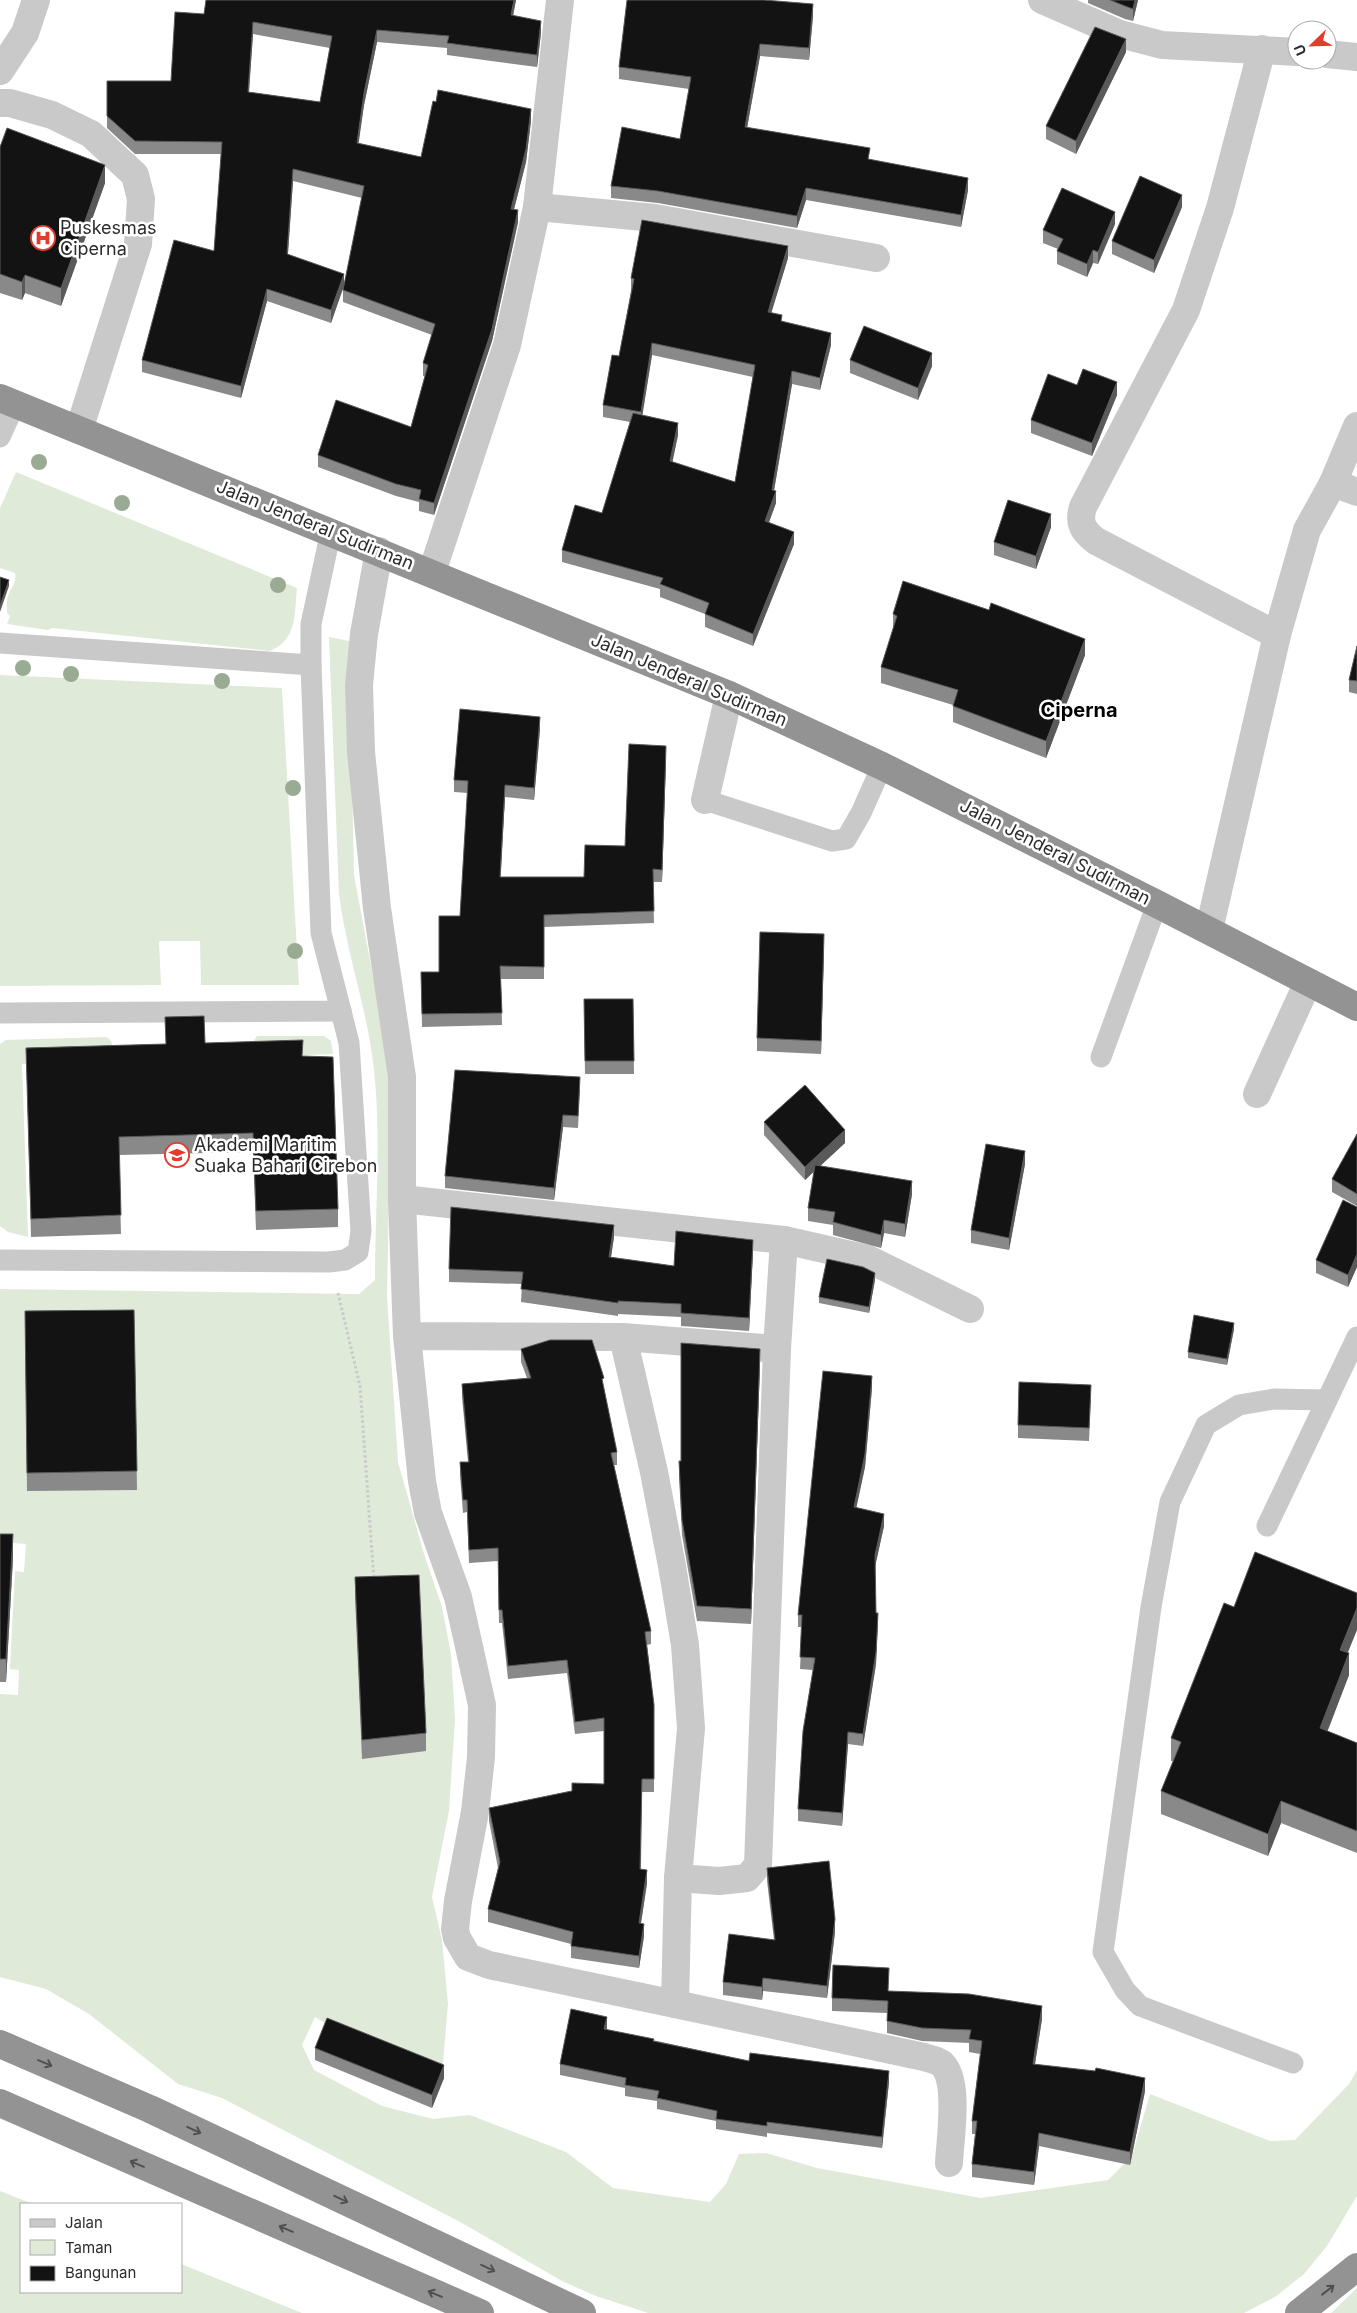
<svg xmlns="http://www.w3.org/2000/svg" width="1357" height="2313" viewBox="0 0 1357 2313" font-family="Inter,sans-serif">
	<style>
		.green { fill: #e0ead9 }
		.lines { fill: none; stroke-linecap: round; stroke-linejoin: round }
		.path { stroke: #c9c9c9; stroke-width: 3; stroke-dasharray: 2.5 2.5; stroke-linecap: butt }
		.lane { stroke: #c9c9c9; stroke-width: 21 }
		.street { stroke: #c9c9c9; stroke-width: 28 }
		.highway { stroke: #939393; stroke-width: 28 }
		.tree { fill: #9aab93 }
		.wall { fill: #898989; fill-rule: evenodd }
		.shaded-wall { fill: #5a5a5a }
		.building { fill: #131313; stroke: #5a5a5a; fill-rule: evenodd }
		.oneway { stroke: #505050 }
		.labels { text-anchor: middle; stroke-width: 5; stroke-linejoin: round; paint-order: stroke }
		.poi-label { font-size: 18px; fill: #2c2c2c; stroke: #fff; text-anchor: start }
		.street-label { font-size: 18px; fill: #2c2c2c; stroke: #fff }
		.quarter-label { font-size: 20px; font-weight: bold; fill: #000; stroke: #fff }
	</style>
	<rect width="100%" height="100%" fill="#fff"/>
	<g class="green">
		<path d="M16 472 297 588C294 614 298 639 270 651L52 628 48 630 7 624 10 616 7 613C7 608 6 601 8 596 11 587 17 583 15 573L0 568V508Z"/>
		<path d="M329 637 349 641 354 875 381 1019 391 1098 387 1297 398 1462 424 1554 442 1607 451 1654 455 1720 449 1811 432 1897 442 1940 448 2004 442 2074 333 2028 315 2017 302 2045 314 2070 382 2106 433 2119 470 2115 566 2152 613 2188 710 2202 726 2184 739 2154 766 2153 817 2168 981 2198 1108 2180 1132 2156 1150 2094 1270 2141 1295 2140 1349 2084 1357 2070V2196L1327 2246 1304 2274 1275 2297 1244 2313H648L596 2296 562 2281 462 2223 222 2098 178 2084 89 2014 46 1989 0 1977V1694L18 1695 19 1670 10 1669 15 1571 24 1572 26 1544 0 1542V1289L359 1294 375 1280C375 1210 382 1131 373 1062 366 1005 346 951 339 894Z"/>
		<polygon points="0,675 282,688 299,985 201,985 200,941 159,941 161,985 0,986"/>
		<polygon points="257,1036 324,1036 331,1041 333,1054 250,1057 251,1045"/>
		<path d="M106 1037C115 1041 113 1052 113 1061L22 1064 28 1237 8 1232 0 1226V1044L6 1040Z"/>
		<polygon points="0,2191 33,2204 21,2204 21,2292 181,2292 181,2264 302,2313 0,2313"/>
		<polygon points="1357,2288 1357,2313 1331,2313"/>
	</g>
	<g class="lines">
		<polyline class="path" points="338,1293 360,1386 374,1581"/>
		<g class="lane">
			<polyline points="0,437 15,404"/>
			<polyline points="0,643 311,665"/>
			<polyline points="705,800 832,841 846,839 861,813 882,766"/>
			<polyline points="0,1013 341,1011 321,933 311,665 311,624 331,531"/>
			<polyline points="1101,1057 1157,904"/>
			<polyline points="0,1260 329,1262 345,1260 358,1252 361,1231 349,1043 341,1011"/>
			<polyline points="1267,1526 1357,1337"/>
			<polyline points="1293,2063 1140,2006 1125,1990 1103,1952 1151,1607 1170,1502 1206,1425 1239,1405 1274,1399 1327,1400"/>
		</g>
		<g class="street">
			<polyline points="1042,0 1120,34 1162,45 1297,52"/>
			<path d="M1262 49 1220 208 1186 310 1083 507C1078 523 1083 531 1096 541L1277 635"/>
			<polyline points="1327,54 1357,57"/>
			<polyline points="0,71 25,33 36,0"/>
			<polyline points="0,103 10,103 52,115 91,134 135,175 141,199 138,244 79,430"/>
			<polyline points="537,207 655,218 876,258"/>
			<polyline points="1333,483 1357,492"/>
			<polyline points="379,551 364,634 359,685 361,752 377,908 402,1077 402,1199 407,1336 422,1481 428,1513 458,1597 482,1705 481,1757 475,1812 458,1901 455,1929 457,1938 468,1957 489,1965 675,2004 678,1878 691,1728 685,1645 672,1566 654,1472 623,1337 407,1336"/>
			<polyline points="432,572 507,345 537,207 560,0"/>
			<polyline points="705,800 729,695"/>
			<polyline points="1209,930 1277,635 1307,530 1333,483 1357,426"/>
			<polyline points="1257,1094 1308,982"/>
			<polyline points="402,1199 784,1240 868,1259 970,1309"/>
			<polyline points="623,1337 777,1349 758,1865 747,1878 719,1881 678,1878"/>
			<polyline points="777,1349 784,1240"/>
			<path d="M675 2004 924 2057C929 2059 938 2060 942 2064 960 2081 950 2139 949 2163"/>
		</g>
		<g class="highway">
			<polyline points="0,398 729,695 882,766 1157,904 1357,1007"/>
			<polyline points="0,2044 150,2109 582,2313"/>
			<polyline points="0,2103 480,2313"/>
			<polyline points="1299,2313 1357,2267"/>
		</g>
	</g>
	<g class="tree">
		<circle cx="39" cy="462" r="8"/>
		<circle cx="122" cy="503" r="8"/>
		<circle cx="278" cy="585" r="8"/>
		<circle cx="23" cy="668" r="8"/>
		<circle cx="71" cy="674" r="8"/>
		<circle cx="222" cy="681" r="8"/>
		<circle cx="293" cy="788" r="8"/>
		<circle cx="295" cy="951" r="8"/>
	</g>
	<g class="wall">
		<path d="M206 0H516L513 15 541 33 537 67 447 55V48L377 42 364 105 358 143 421 157 531 121 526 162 514 209 518 222 492 341 434 515 419 511V502L396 496 318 467V455L411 427 425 376H423V363L432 335 343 302V287L331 323 267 301 241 398 142 372V360L214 251 221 154H135L107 128V81H171L204 14ZM253 34 330 48 320 102 249 92ZM293 181 362 198 344 285 288 254Z"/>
		<polygon points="1088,0 1138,0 1133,21 1125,19 1088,3"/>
		<polygon points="813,16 809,60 760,56 747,128 870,159 968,190 961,227 806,200 797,228 658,203 611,198 611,186 680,139 689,89 619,79 619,67"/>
		<polygon points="1126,52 1076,154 1046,139 1046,126"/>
		<polygon points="0,147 105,183 61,306 25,293 22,300 0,293"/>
		<polygon points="1182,207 1154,273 1112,254 1112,241"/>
		<polygon points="1115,224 1098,264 1093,263 1087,277 1057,264 1057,251 1058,249 1043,243 1043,230"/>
		<path d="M788 258 771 312 782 321 831 345 820 390 792 384 774 491 776 503 769 522 794 544 753 646 705 627V614L660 597V589L562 562V550L602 513 630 422 603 417V405L619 356 631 291V278ZM652 355 753 377 735 482 672 462 678 435 642 415Z"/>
		<polygon points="850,360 932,366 918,400 850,373"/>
		<polygon points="1077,385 1117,395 1092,456 1031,433 1031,420"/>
		<polygon points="1051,527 1036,569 994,555 994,542"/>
		<polygon points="893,614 1085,655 1046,758 953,722 953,705 881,683 881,667 893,631"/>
		<polygon points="1357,646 1357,694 1349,692 1349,680"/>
		<polygon points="540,729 534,800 505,797 500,877 584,877 625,846 666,758 662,882 653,882 654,923 544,927 544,979 501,979 502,1025 422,1027 421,972 439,972 460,916 468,793 454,792 454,780"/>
		<polygon points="824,947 821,1054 757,1051 757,1038"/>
		<polygon points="584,999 633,999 634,1074 585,1074"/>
		<polygon points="165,1017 205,1043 303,1056 338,1209 338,1227 256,1230 253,1152 119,1155 121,1234 31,1237 26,1048 166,1044"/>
		<polygon points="580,1089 578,1128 563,1127 554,1200 445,1188 445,1176"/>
		<polygon points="764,1122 845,1143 820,1166 912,1194 905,1237 884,1233 881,1248 833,1235 833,1225 808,1221 808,1208 814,1171 805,1180 764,1135"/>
		<polygon points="1357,1134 1357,1206 1332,1192 1332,1179"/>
		<polygon points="1025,1164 1009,1250 971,1243 971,1230"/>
		<polygon points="1357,1207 1357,1267 1348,1287 1316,1273 1316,1260"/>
		<polygon points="614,1237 611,1257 674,1266 753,1252 749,1331 681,1326 681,1317 618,1314 618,1316 521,1302 522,1284 449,1282 449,1269"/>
		<polygon points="875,1280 869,1313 819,1303 819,1297"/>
		<polygon points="134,1310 137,1490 27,1491 25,1311"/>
		<polygon points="1234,1329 1227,1365 1188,1358 1188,1352"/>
		<polygon points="521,1349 604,1389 617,1452 617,1465 614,1465 651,1631 651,1644 647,1645 654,1705 654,1792 642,1792 641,1869 647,1883 641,1923 644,1936 639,1968 571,1958 571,1944 488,1922 488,1909 498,1868 489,1821 489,1808 604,1784 604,1731 575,1734 567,1673 508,1679 502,1623 499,1623 498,1561 469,1563 467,1512 463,1513 460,1475 460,1462 468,1462 462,1397 462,1384 527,1378 521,1362"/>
		<polygon points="760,1363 751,1624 697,1621 682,1535 679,1476 679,1461 681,1461"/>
		<polygon points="872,1388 865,1467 856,1507 884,1526 875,1566 876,1613 878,1625 876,1664 863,1746 848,1744 842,1826 798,1821 798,1809 813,1670 800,1669 802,1627 798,1627 798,1615"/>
		<polygon points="1091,1398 1089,1441 1018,1438 1018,1425"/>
		<polygon points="0,1534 13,1558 6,1682 0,1682"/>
		<polygon points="355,1577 426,1733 426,1751 362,1759 355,1596"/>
		<polygon points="1348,1653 1349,1675 1327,1731 1357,1743 1357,1853 1281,1823 1268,1856 1161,1814 1161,1791 1173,1761 1171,1761 1171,1738"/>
		<polygon points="767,1868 835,1932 827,1998 763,1991 762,2000 723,1995 723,1982 774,1940 767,1881"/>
		<polygon points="889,1991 1042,2019 1035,2064 1145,2091 1130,2165 1039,2146 1034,2185 972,2177 972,2164 975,2134 972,2134 972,2121 980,2054 969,2052 969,2043 922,2041 887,2033 887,2013 832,2011 832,1998"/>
		<polygon points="607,2028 606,2030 749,2061 889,2082 882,2148 767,2133 767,2137 716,2129 716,2121 657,2109 657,2101 625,2096 625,2088 560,2075 560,2064"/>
		<polygon points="315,2048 444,2078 432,2108 315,2060"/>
	</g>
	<g class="shaded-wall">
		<polygon points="514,0 516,0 511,27 511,15"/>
		<polygon points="1135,0 1138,0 1133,21 1133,9"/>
		<polygon points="813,4 813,16 809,60 809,48"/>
		<polygon points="541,21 541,33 537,67 537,55"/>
		<polygon points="253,22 253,34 248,104 248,92"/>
		<polygon points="377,30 377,42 364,105 357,155 357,143 364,93"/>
		<polygon points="1126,39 1126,52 1076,154 1076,141"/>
		<polygon points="760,44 760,56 745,139 745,127"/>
		<polygon points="531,109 531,121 526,162 511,221 511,209"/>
		<polygon points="105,165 105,183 61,306 61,288"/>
		<polygon points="293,169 293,181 287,266 287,254"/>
		<polygon points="968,178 968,190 961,227 961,215"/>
		<polygon points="806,188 806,200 797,228 797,216"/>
		<polygon points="1182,195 1182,207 1154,273 1154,260"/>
		<polygon points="518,210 518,222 492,341 434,515 434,503"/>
		<polygon points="1115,212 1115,224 1098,264 1098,252"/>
		<polygon points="788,246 788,258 768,324 768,312"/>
		<polygon points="1093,250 1093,263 1087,277 1087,264"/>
		<polygon points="344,274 344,286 331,323 331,310"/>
		<polygon points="25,275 25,293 22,300 22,282"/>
		<polygon points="267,289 267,301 241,398 241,386"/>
		<polygon points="831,333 831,345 820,390 820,378"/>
		<polygon points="652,343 652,355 641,424 641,412"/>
		<polygon points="932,353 932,366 918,400 918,388"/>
		<polygon points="792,371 792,384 772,502 772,490"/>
		<polygon points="1117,382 1117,395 1092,456 1092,443"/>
		<polygon points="678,423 678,435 670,474 670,461"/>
		<polygon points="776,491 776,503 765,533 765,521"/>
		<polygon points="1051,514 1051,527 1036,569 1036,556"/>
		<polygon points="794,532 794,544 753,646 753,634"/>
		<polygon points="9,580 9,586 0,612 0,606"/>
		<polygon points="1085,639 1085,655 1046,758 1046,741"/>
		<polygon points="540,717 540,729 534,800 534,788"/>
		<polygon points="666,746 666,758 662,882 662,870"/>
		<polygon points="505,785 505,797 500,890 500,877"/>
		<polygon points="824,934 824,947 821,1054 821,1041"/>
		<polygon points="563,1115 563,1127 554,1200 554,1188"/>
		<polygon points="845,1130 845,1143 805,1180 805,1167"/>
		<polygon points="1025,1151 1025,1164 1009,1250 1009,1238"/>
		<polygon points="912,1181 912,1194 905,1237 905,1224"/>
		<polygon points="884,1220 884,1233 881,1248 881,1235"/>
		<polygon points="614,1225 614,1237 609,1270 609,1257"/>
		<polygon points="753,1240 753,1252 749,1331 749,1318"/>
		<polygon points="1357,1254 1357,1267 1348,1287 1348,1275"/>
		<polygon points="875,1273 875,1280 869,1313 869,1307"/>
		<polygon points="1234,1323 1234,1329 1227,1365 1227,1359"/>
		<polygon points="760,1349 760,1363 751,1624 751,1609"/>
		<polygon points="872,1376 872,1388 865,1467 854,1519 854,1507"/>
		<polygon points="884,1514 884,1526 875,1567 875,1555"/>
		<polygon points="13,1534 13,1558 6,1682 6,1659"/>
		<polygon points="1357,1608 1357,1630 1340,1672 1340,1650"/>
		<polygon points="878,1613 876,1664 863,1746 863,1734"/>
		<polygon points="1349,1653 1349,1675 1320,1751 1320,1728"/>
		<polygon points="848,1732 848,1744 842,1826 842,1813"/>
		<polygon points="1281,1801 1281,1823 1268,1856 1268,1834"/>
		<polygon points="647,1870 647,1883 639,1936 639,1923"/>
		<polygon points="835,1919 835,1932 827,1998 827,1986"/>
		<polygon points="644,1924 644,1936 639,1968 639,1956"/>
		<polygon points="763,1978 763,1991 762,2000 762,1987"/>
		<polygon points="1042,2006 1042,2019 1033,2076 1033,2064"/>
		<polygon points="607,2017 607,2028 604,2040 604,2029"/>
		<polygon points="444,2065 444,2078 432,2108 432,2095"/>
		<polygon points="889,2071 889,2082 882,2148 882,2137"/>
		<polygon points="1145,2078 1145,2091 1130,2165 1130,2152"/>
		<polygon points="1039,2133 1039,2146 1034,2185 1034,2172"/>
	</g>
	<g class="building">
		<path d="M206 0H514L511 15 541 21 537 55 447 43 449 36 377 30 364 93 357 143 421 157 433 101 436 102 438 90 531 109 526 149 511 209 518 210 492 329 434 503 419 499 421 490 396 484 318 455 336 400 411 427 428 365 423 363 435 324 343 290 364 186 293 169 287 254 344 274 331 310 267 289 241 386 142 360 174 240 214 251 222 142 135 141 107 116V81H171L175 12 204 14ZM253 22 332 36 320 102 248 92Z"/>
		<polygon points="627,0 764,0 813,4 809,48 760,44 745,127 870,148 868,159 968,178 961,215 806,188 797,216 658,191 611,186 622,127 680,139 691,77 619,67"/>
		<polygon points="1110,0 1135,0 1133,9 1125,6"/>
		<polygon points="1095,27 1126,39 1076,141 1046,126"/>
		<polygon points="7,128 105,165 61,288 25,275 22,282 0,274 0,147"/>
		<polygon points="1140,176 1182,195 1154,260 1112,241"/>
		<polygon points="1062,188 1115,212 1098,252 1093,250 1087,264 1057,251 1063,239 1043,230"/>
		<polygon points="642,220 788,246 768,312 782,315 781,321 831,333 820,378 792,371 772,490 776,491 765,521 794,532 753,634 705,614 709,603 660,584 663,578 562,550 575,505 602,513 633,413 678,423 670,461 735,482 755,365 652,343 641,412 603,405 612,355 619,356 634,279 631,278"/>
		<polygon points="864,326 932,353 918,388 850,360"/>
		<polygon points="1083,369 1117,382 1092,443 1031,420 1048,374 1077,385"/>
		<polygon points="1008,500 1051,514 1036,556 994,542"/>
		<polygon points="0,577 9,580 0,606"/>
		<polygon points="903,581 989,610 991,603 1085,639 1046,741 953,706 958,690 881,667 897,616 893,614"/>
		<polygon points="1357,646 1357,681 1349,680"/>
		<polygon points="460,709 540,717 534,788 505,785 500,877 584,877 585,845 625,846 629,744 666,746 662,870 653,869 654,911 544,915 544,967 500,966 502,1013 422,1014 421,972 439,972 439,916 460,916 468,781 454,780"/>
		<polygon points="760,932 824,934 821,1041 757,1038"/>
		<polygon points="584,999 633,999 634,1061 585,1061"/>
		<polygon points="204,1016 205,1043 303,1040 302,1056 333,1057 338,1209 256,1211 253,1133 119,1137 121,1215 31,1219 26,1048 166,1044 165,1017"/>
		<polygon points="455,1070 580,1077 578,1116 563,1115 554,1188 445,1176"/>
		<polygon points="805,1085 845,1130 805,1167 764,1122"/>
		<polygon points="1357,1134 1357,1194 1332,1179"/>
		<polygon points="986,1144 1025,1151 1009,1238 971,1230"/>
		<polygon points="815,1165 912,1181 905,1224 884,1220 881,1235 833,1222 835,1212 808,1208"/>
		<polygon points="1343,1200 1357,1207 1357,1254 1348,1275 1316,1260"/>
		<polygon points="451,1207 614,1225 609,1257 674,1266 676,1231 753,1240 749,1318 681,1313 681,1304 618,1301 618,1303 521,1289 523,1272 449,1269"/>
		<polygon points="827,1259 863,1267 875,1273 869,1307 819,1297"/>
		<polygon points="134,1310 137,1471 27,1473 25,1311"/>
		<polygon points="1194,1315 1234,1323 1227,1359 1188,1352"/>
		<polygon points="550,1340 592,1340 604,1378 602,1379 617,1452 611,1453 651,1631 645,1632 654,1705 654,1779 642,1779 640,1869 647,1870 639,1923 644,1924 639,1956 571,1946 573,1932 488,1909 500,1862 489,1808 572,1791 572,1783 604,1784 604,1718 575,1722 567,1660 508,1666 502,1610 499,1610 498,1548 469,1550 467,1500 463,1500 460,1462 469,1462 462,1384 531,1378 521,1349"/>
		<polygon points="681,1343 760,1349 751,1609 697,1606 682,1520 679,1461 681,1461"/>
		<polygon points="823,1371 872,1376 865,1454 854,1507 884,1514 875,1555 876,1613 878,1613 876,1652 863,1734 848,1732 842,1813 798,1809 803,1731 815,1658 800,1657 802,1615 798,1615"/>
		<polygon points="1019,1382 1091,1385 1089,1428 1018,1425"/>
		<polygon points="0,1534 13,1534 6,1659 0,1659"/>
		<polygon points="1255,1552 1357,1593 1357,1608 1340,1650 1349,1653 1320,1728 1357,1743 1357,1831 1281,1801 1268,1834 1161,1791 1181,1742 1171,1738 1224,1603 1234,1607"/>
		<polygon points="419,1575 426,1733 362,1740 355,1577"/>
		<polygon points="829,1861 835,1919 827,1986 763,1978 762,1987 723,1982 729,1934 775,1940 767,1868"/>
		<polygon points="833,1965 889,1968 888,1991 969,1994 1042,2006 1033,2064 1095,2071 1096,2068 1145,2078 1130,2152 1039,2133 1034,2172 972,2164 977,2121 972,2121 982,2041 969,2039 971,2030 922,2028 887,2021 888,2001 832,1998"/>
		<polygon points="571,2009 607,2017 604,2029 654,2039 653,2041 749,2061 750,2053 889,2071 882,2137 767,2122 767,2126 716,2119 717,2111 657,2098 659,2091 625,2085 626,2078 560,2064"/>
		<polygon points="327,2018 444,2065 432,2095 315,2048"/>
	</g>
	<defs><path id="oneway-shaft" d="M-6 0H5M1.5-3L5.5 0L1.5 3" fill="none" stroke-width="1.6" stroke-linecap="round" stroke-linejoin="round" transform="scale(1.25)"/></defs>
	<g class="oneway">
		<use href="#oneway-shaft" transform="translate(45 2063) rotate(23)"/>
		<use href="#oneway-shaft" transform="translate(194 2130) rotate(25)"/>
		<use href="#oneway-shaft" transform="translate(137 2164) rotate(-157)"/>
		<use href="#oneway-shaft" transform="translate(341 2199) rotate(25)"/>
		<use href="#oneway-shaft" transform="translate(286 2229) rotate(-157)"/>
		<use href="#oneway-shaft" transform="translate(488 2268) rotate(25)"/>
		<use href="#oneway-shaft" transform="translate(1328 2290) rotate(-38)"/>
		<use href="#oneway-shaft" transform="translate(435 2294) rotate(-157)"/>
	</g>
	<defs>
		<symbol id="hospital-ring" viewBox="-11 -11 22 22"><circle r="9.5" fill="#fff" stroke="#e33c2e" stroke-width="1.5"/><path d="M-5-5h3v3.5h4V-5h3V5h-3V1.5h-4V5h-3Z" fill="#e33c2e"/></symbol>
		<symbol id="university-ring" viewBox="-11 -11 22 22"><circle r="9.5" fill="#fff" stroke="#e33c2e" stroke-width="1.5"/><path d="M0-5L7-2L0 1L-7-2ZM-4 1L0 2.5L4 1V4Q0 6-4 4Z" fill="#e33c2e"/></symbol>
	</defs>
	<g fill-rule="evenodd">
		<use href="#hospital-ring" x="29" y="224" width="28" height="28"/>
		<use href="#university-ring" x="163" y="1141" width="28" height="28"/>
	</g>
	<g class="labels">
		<g class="poi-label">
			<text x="60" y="234">Puskesmas<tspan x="60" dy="21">Ciperna</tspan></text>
			<text x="194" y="1151">Akademi Maritim<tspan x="194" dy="21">Suaka Bahari Cirebon</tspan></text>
		</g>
		<g class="street-label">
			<text transform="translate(315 525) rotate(22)" y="6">Jalan Jenderal Sudirman</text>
			<text transform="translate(689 680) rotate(23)" y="6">Jalan Jenderal Sudirman</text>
			<text transform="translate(1055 852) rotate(27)" y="6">Jalan Jenderal Sudirman</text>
		</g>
		<g class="quarter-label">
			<text x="1079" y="717">Ciperna</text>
		</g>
	</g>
	<rect x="20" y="2203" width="162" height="90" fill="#ffffff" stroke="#ababab"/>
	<rect x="30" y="2219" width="25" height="8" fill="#c9c9c9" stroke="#ababab"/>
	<text x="65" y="2228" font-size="15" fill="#2c2c2c">Jalan</text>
	<rect x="30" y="2240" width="25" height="15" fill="#e0ead9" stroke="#ababab"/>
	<text x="65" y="2253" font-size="15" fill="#2c2c2c">Taman</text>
	<rect x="30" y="2266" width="25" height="15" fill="#131313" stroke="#ababab"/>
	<text x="65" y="2278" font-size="15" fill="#2c2c2c">Bangunan</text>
	<g transform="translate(1312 45) rotate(247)"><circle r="24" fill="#ffffff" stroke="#ababab"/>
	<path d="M0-4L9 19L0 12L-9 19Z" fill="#e33c2e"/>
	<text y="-8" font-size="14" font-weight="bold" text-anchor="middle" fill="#2c2c2c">U</text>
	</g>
</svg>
